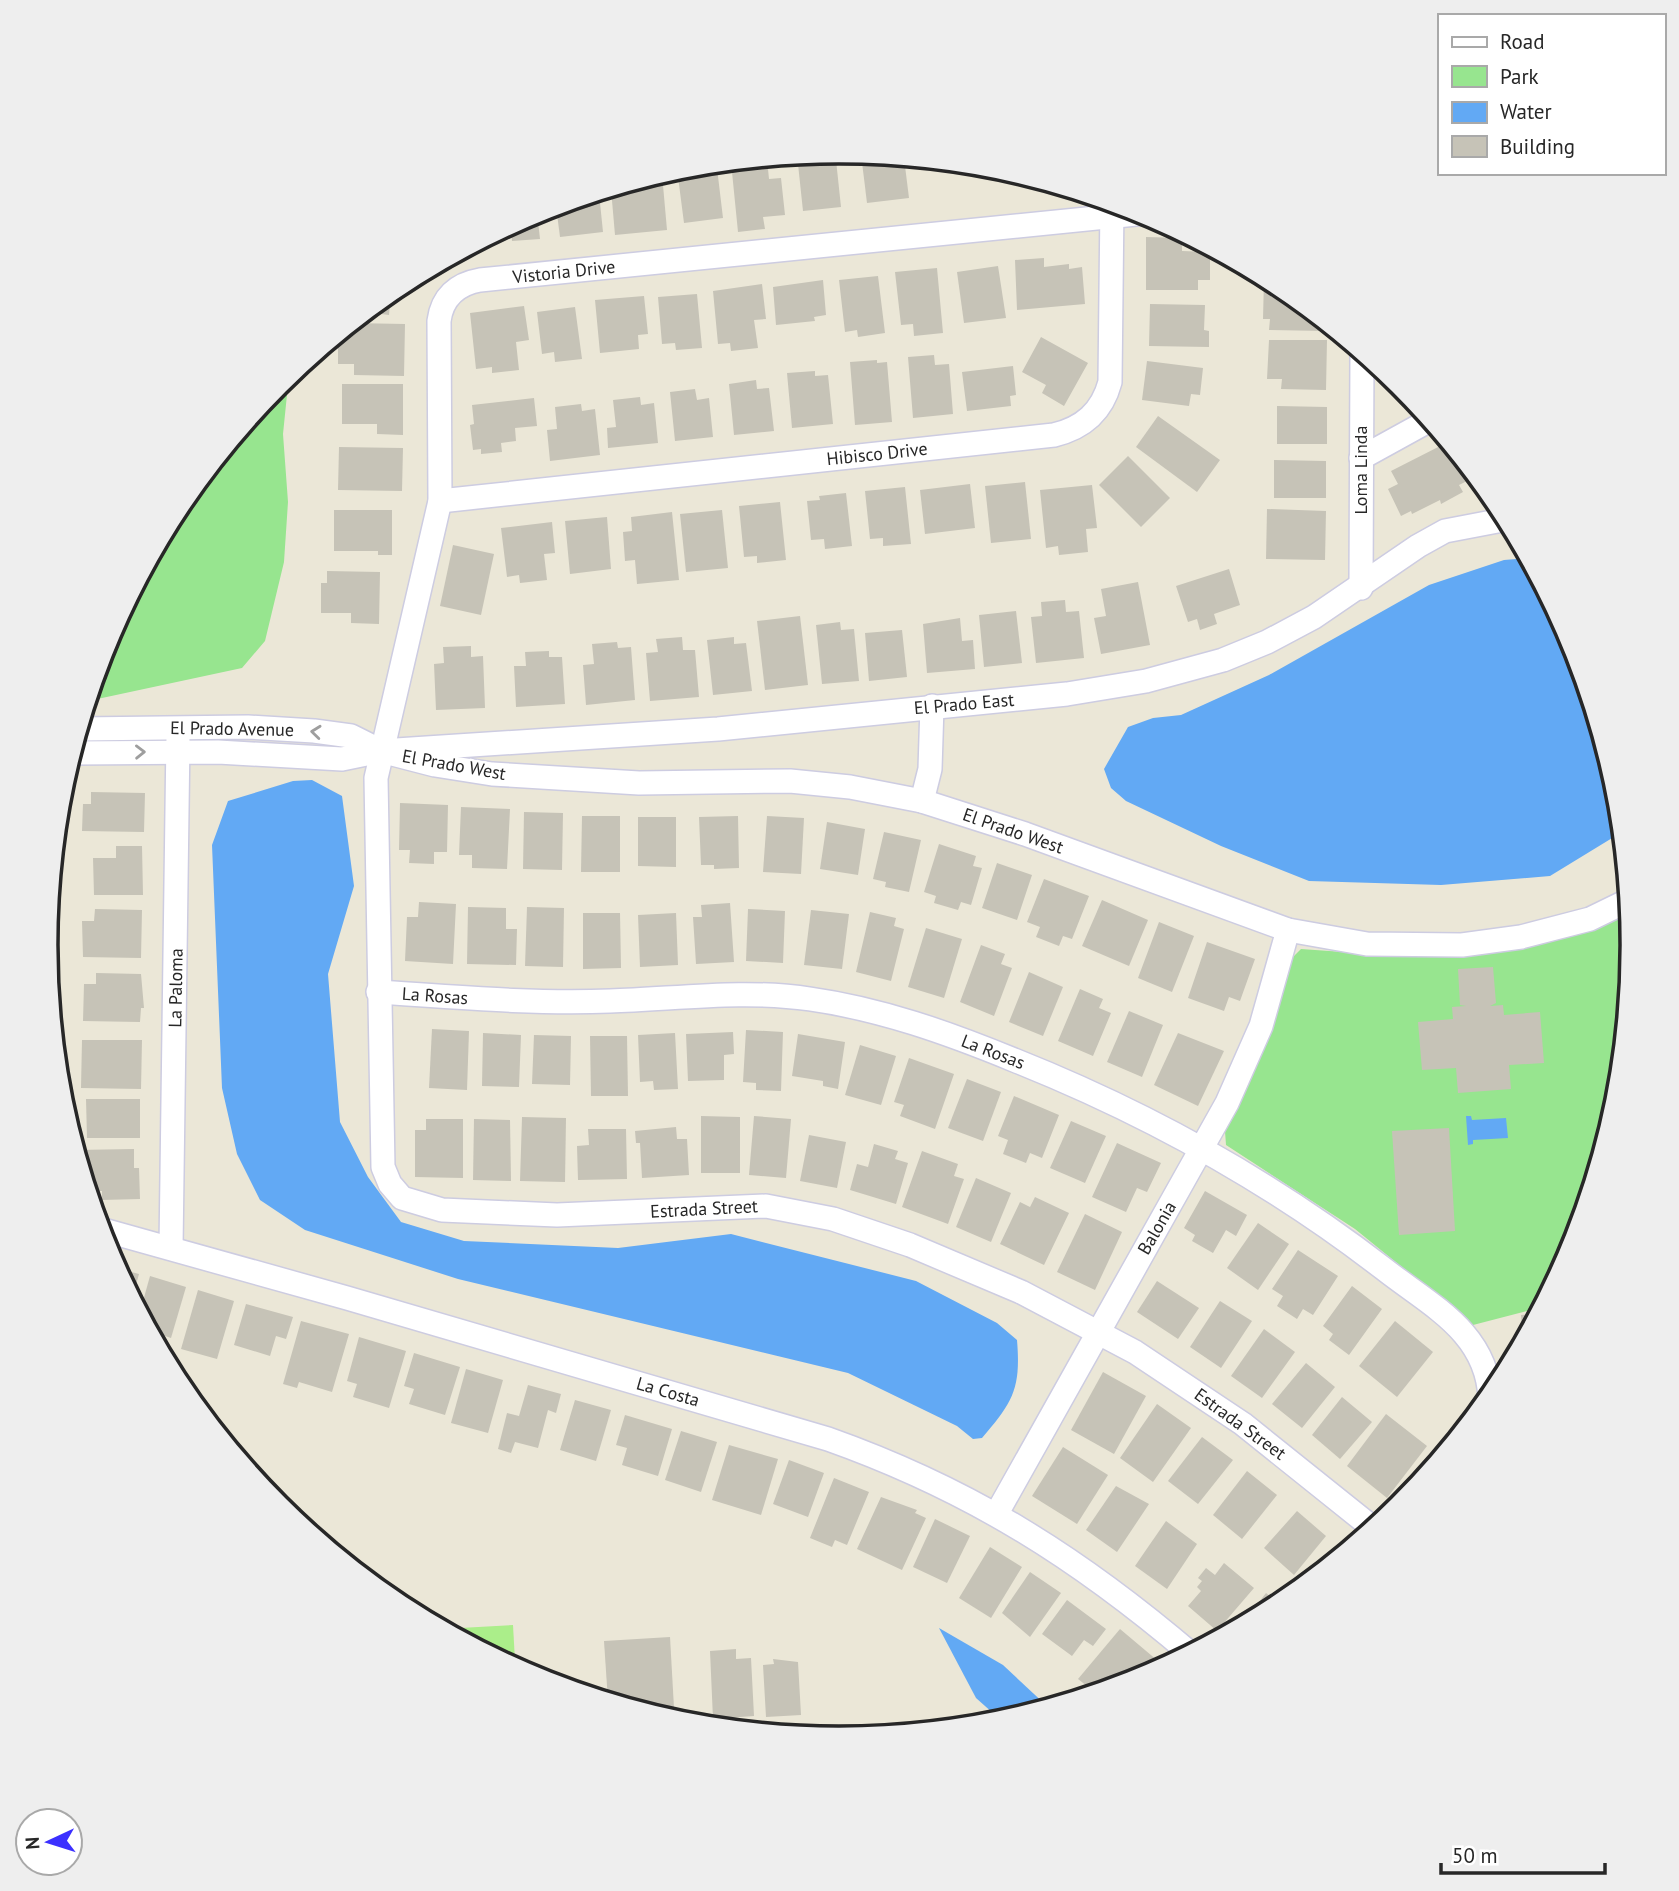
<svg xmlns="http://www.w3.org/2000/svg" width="1679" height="1891" viewBox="0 0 1679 1891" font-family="'PT Sans',sans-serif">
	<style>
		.green { fill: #97e58f }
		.pitch { fill: #abee8a }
		.water { fill: #62a9f4 }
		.building { fill: #c6c3b7 }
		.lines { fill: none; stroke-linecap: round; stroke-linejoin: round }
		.minor-casing { stroke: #cdcce1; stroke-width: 26 }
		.minor { stroke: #fff; stroke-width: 23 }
		.oneway { stroke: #9e9e9e }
		.labels { text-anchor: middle; stroke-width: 5; stroke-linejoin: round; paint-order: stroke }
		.street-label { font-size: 18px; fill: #272727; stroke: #fff }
		.rim { fill: none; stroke: #272727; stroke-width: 3.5 }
	</style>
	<rect width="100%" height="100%" fill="#ebe7d7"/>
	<g class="green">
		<polygon points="289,375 283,434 288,502 284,562 265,641 242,668 88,701 106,641 180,504 278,384"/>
		<polygon points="1630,912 1633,946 1618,1101 1573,1250 1542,1307 1473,1325 1355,1229 1226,1145 1225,1131 1267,1040 1293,957 1301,949 1357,953"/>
	</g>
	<polygon class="pitch" points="513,1625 515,1661 503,1662 442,1629"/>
	<g class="water">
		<polygon points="1528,558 1573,642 1618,791 1622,832 1550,876 1441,885 1309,881 1221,846 1126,801 1111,788 1104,769 1128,727 1153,718 1181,715 1269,675 1429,585 1504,560"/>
		<path d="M312 780 342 796 354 886 328 974 340 1122 368 1177 401 1222 464 1241 618 1248 731 1234 916 1281 997 1323 1017 1340C1021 1389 1013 1402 982 1438L973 1439 957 1426 848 1373 458 1279 305 1230 260 1200 237 1154 222 1088 212 845 228 801 293 781Z"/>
		<polygon points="1466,1116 1471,1116 1472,1120 1506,1118 1508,1138 1473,1140 1473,1144 1468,1145"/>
		<polygon points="939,1628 1003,1665 1049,1708 1003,1722 976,1698"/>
	</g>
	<g class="building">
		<polygon points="861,154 904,158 909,198 867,203"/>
		<polygon points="767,159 769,179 781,178 785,215 763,217 765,229 738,232 731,162"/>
		<polygon points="836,160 841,207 803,211 798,164"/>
		<polygon points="703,165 704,169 717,168 723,218 684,223 677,169"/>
		<polygon points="662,174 667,230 615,235 611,189"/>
		<polygon points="599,193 603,232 560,237 556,206"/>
		<polygon points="537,212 540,239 512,241 511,231 497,233"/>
		<polygon points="1146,237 1182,238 1182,251 1210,252 1210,280 1198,280 1198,290 1146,290"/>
		<polygon points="1044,258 1044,267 1069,264 1069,269 1082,267 1085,304 1017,310 1015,260"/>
		<polygon points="998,266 1006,318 964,323 957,272"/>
		<polygon points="937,268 943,333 914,336 913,324 901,325 895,272"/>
		<polygon points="878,276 885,333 858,337 857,330 845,332 839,280"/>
		<polygon points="1264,279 1281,286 1325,322 1325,331 1269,330 1270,319 1263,319"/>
		<polygon points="823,280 826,315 814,317 815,321 776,325 773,287"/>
		<polygon points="762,284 766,319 754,320 758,348 731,351 730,343 718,344 713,291"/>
		<polygon points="391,291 389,315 366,312"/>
		<polygon points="697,294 702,348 676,350 675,343 662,344 658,297"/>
		<polygon points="644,296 648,334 638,335 639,349 600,353 595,300"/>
		<polygon points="1150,304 1205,305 1204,330 1209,331 1209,347 1149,346"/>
		<polygon points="524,306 529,340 516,342 519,370 492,373 492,367 476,369 470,313"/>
		<polygon points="575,307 582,359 555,362 554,352 542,354 537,312"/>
		<polygon points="352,323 405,324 404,376 354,375 354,364 338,364 338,336 352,337"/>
		<polygon points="1041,337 1088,363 1064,406 1042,393 1046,385 1022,372"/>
		<polygon points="1269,340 1327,340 1326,390 1281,389 1282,379 1267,379"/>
		<polygon points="934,355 935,365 949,364 953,414 913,418 908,357"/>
		<polygon points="877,360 877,363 887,362 892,422 855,425 850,362"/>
		<polygon points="1147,361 1203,368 1200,395 1191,394 1189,406 1142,400"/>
		<polygon points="1013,366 1016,395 1010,396 1011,406 967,411 962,372"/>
		<polygon points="815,371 815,376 828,375 833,424 792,428 787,373"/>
		<polygon points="756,380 757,389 769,388 774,431 734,435 729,384"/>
		<polygon points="342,384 403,384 403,435 377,434 377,424 342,424"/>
		<polygon points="695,389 697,400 709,398 713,437 675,441 670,392"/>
		<polygon points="640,397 641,405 654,403 658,443 608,448 607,428 616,427 613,400"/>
		<polygon points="534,398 537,426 515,428 516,441 501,443 502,452 481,454 481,449 473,450 470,425 474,424 472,405"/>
		<polygon points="581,404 582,411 595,409 600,455 550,461 547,430 557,429 555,407"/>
		<polygon points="1277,406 1327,407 1327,444 1277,444"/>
		<polygon points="1158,416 1220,460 1197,492 1136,447"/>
		<polygon points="1448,442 1473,478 1459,485 1463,492 1441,504 1440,500 1412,514 1411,511 1401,516 1388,489 1398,484 1391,471"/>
		<polygon points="339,447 403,448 402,491 338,490"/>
		<polygon points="1128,456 1170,498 1141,527 1099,485"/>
		<polygon points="1274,460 1326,461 1326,498 1274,498"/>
		<polygon points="1025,482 1031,539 991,543 985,486"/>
		<polygon points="970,484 975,528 925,534 920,490"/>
		<polygon points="1092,485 1097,528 1086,529 1088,552 1059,555 1058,546 1046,548 1040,490"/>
		<polygon points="905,487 911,544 883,546 883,538 870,539 865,491"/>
		<polygon points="846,493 852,546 825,549 824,539 811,540 807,501 820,500 819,496"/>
		<polygon points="780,502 786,560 757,563 757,556 744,557 739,506"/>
		<polygon points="1267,509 1326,511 1325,560 1266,559"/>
		<polygon points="334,510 392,510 392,555 378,555 378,551 334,551"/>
		<polygon points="722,510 728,568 686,572 680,514"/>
		<polygon points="672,512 679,580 637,584 635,560 625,561 623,532 632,531 631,517"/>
		<polygon points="607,517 611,569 570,574 565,521"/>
		<polygon points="552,522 555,553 544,554 547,580 520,583 519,575 507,577 501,528"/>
		<polygon points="453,545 494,554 481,615 440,606"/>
		<polygon points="1229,569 1240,605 1214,614 1217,624 1200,630 1197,619 1188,622 1176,586"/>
		<polygon points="327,571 380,572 379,624 351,623 351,613 321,613 321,583 327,583"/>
		<polygon points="1138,582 1150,645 1101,654 1094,618 1106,616 1101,589"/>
		<polygon points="1065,600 1066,612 1079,611 1084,658 1036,663 1031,617 1042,616 1041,602"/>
		<polygon points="1016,611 1022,663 984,667 979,615"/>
		<polygon points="800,616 808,685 765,690 757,621"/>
		<polygon points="960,618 962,641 973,640 975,669 927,673 923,624"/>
		<polygon points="840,622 841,630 854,629 859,681 822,684 816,625"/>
		<polygon points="902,630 907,677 869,681 865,633"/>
		<polygon points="682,637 683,650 695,650 699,697 650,701 646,653 658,652 656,639"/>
		<polygon points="734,637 734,644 746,643 752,691 713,695 707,640"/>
		<polygon points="617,642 618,648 631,647 635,700 586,705 583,665 594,664 592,644"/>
		<polygon points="471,646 471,657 483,656 485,708 436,710 434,664 444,663 443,647"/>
		<polygon points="549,651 549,657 562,657 565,704 516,707 514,666 526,666 525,652"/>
		<polygon points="91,792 145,793 144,832 82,831 83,804 91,804"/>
		<polygon points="400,803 448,805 447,852 434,852 434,864 409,863 410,850 399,850"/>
		<polygon points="461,807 510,809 507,869 472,868 472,855 459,855"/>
		<polygon points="524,812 563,813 562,870 523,869"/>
		<polygon points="582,816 620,816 620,872 581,872"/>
		<polygon points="738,816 739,868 714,869 714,865 701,865 699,817"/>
		<polygon points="767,816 804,818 801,874 763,872"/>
		<polygon points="638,817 676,817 676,867 638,866"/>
		<polygon points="827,822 865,829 858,875 820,869"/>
		<polygon points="884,832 921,840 909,892 885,887 886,882 873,879"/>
		<polygon points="939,844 976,856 973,866 982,868 971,905 961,902 958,910 934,903 936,896 924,892"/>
		<polygon points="116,846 142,846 143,895 94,895 93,858 116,858"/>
		<polygon points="997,863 1032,875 1017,920 982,908"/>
		<polygon points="53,867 59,867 59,905 50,905"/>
		<polygon points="1044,879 1089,896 1072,939 1063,936 1059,946 1036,937 1040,927 1027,922"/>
		<polygon points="1102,900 1148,920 1129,966 1082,946"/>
		<polygon points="419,902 456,904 453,964 405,961 407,917 418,917"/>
		<polygon points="730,903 734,962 696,964 693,917 702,917 701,905"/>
		<polygon points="468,907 506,908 506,929 517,929 516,965 467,964"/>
		<polygon points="527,907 564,908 563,967 525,966"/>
		<polygon points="95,909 142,910 141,958 83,957 82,921 94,921"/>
		<polygon points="748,909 785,911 783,963 746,961"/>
		<polygon points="811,910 849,914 842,969 804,965"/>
		<polygon points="870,912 896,918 894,926 904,929 891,981 856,972"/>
		<polygon points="583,913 620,913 621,968 583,969"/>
		<polygon points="676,913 678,965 640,967 638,915"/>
		<polygon points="1159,922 1194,936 1172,992 1138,978"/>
		<polygon points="926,928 962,939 944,998 908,987"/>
		<polygon points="46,940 57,940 56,978 49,978"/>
		<polygon points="1207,942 1255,959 1240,1001 1229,997 1224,1011 1188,998"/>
		<polygon points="981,945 1005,954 1001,964 1012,968 994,1016 960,1002"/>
		<polygon points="1493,967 1496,1003 1490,1006 1503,1005 1504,1015 1540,1012 1544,1063 1509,1065 1511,1089 1458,1093 1456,1068 1422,1070 1418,1022 1453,1019 1452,1007 1466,1006 1460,1005 1458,969"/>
		<polygon points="1029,972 1063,987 1043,1036 1009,1022"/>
		<polygon points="96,973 141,974 144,1008 141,1008 140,1022 83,1021 84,984 96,984"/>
		<polygon points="1080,989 1103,999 1099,1008 1111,1013 1093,1056 1058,1041"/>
		<polygon points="1129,1011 1163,1025 1142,1077 1107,1062"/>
		<polygon points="432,1029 469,1031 467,1090 429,1088"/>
		<polygon points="746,1030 783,1032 781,1091 756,1090 756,1083 743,1082"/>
		<polygon points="733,1032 734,1054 724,1055 724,1080 688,1081 686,1034"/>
		<polygon points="483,1033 521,1035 519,1087 482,1086"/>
		<polygon points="675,1033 678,1089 654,1090 653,1081 640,1082 638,1035"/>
		<polygon points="1178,1033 1224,1051 1198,1106 1154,1085"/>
		<polygon points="798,1034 845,1042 838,1089 823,1086 823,1081 792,1076"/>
		<polygon points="534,1035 571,1036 570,1085 532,1084"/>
		<polygon points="590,1036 627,1036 628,1096 591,1096"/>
		<polygon points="82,1040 142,1040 141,1089 81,1088"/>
		<polygon points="860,1045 896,1056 881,1105 845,1095"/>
		<polygon points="909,1058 954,1074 935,1129 900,1116 904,1105 894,1102"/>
		<polygon points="967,1079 1001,1092 983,1141 948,1128"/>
		<polygon points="1014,1096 1059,1115 1042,1158 1030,1153 1026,1163 1003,1154 1008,1140 998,1136"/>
		<polygon points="86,1099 140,1099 140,1138 87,1138"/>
		<polygon points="701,1116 740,1117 740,1173 701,1173"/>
		<polygon points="754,1116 791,1119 786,1178 749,1175"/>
		<polygon points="522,1117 566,1118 565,1182 520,1181"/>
		<polygon points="426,1119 463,1119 463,1178 415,1177 415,1130 426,1130"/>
		<polygon points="474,1119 510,1120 511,1181 473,1180"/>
		<polygon points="1071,1121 1106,1136 1085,1183 1050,1168"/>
		<polygon points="676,1127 677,1139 687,1139 689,1175 642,1178 640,1143 636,1143 635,1131"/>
		<polygon points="1449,1128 1455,1231 1399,1235 1392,1131"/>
		<polygon points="588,1129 626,1129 627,1179 578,1180 577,1146 589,1145"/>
		<polygon points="809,1135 846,1142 837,1188 800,1181"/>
		<polygon points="1117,1143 1161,1163 1147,1192 1137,1188 1126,1212 1092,1197"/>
		<polygon points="874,1144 898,1151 895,1159 908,1163 896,1204 850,1190 857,1164 868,1167"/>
		<polygon points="134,1149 134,1168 139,1168 140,1199 102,1200 102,1191 90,1191 89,1179 85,1179 76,1150"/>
		<polygon points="922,1151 958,1164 954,1176 964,1179 948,1224 902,1207"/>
		<polygon points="976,1178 1011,1193 991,1242 956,1227"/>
		<polygon points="1205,1191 1247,1215 1236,1236 1226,1230 1213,1253 1192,1241 1195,1235 1184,1228"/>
		<polygon points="1035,1197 1069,1213 1044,1265 1000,1244 1020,1202 1030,1207"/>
		<polygon points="1085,1214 1122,1232 1095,1290 1057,1272"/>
		<polygon points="1258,1223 1289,1244 1258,1290 1227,1268"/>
		<polygon points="1298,1250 1338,1276 1313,1315 1303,1309 1297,1319 1277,1306 1283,1296 1272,1289"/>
		<polygon points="116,1268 139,1274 132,1299 126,1287"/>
		<polygon points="150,1276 186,1287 171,1338 150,1331 140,1312"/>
		<polygon points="1157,1281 1199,1308 1178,1339 1137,1312"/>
		<polygon points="1352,1286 1382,1309 1349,1355 1329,1340 1333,1334 1323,1326"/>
		<polygon points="198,1290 234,1301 217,1359 181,1349"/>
		<polygon points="1220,1301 1252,1321 1221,1368 1190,1347"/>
		<polygon points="246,1304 293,1317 286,1339 276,1336 270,1356 234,1345"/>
		<polygon points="1539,1313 1523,1342 1521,1315"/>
		<polygon points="301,1321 349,1334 332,1392 299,1382 297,1388 283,1384"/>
		<polygon points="1395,1321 1433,1352 1397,1397 1359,1366"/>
		<polygon points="1264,1329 1295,1352 1262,1398 1231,1376"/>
		<polygon points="359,1337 406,1351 389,1408 353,1397 357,1384 347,1381"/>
		<polygon points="414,1353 460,1367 445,1415 409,1404 414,1389 404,1386"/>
		<polygon points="1306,1363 1335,1387 1302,1428 1272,1404"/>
		<polygon points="466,1369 503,1380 488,1433 451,1423"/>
		<polygon points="1103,1372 1146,1396 1114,1454 1071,1430"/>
		<polygon points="528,1385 561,1394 556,1413 548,1410 538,1448 515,1442 511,1453 498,1449 507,1413 519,1416"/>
		<polygon points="1342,1397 1372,1422 1340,1459 1312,1435"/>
		<polygon points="575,1400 611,1410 596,1461 560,1450"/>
		<polygon points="1157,1404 1191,1428 1153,1482 1120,1458"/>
		<polygon points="1386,1414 1427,1446 1387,1498 1347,1466"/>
		<polygon points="625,1415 672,1429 658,1476 622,1465 627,1448 616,1445"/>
		<polygon points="681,1431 717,1442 701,1492 665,1480"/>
		<polygon points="1202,1437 1233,1460 1198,1504 1168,1481"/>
		<polygon points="729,1445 778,1459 761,1515 712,1500"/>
		<polygon points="1063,1447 1108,1475 1077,1524 1032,1496"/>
		<polygon points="789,1460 824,1473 808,1517 773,1504"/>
		<polygon points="1421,1469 1429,1473 1410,1496 1410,1495"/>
		<polygon points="1247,1471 1277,1495 1242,1539 1213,1515"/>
		<polygon points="834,1478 869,1492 847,1545 835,1540 832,1547 810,1538"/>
		<polygon points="1116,1486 1149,1504 1117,1552 1086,1530"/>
		<polygon points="881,1497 917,1510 915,1513 926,1518 902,1570 857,1549"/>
		<polygon points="1297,1511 1326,1536 1294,1575 1264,1548"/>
		<polygon points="935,1519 970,1536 947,1583 913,1567"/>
		<polygon points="1166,1521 1197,1544 1167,1589 1135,1566"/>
		<polygon points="990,1547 1022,1567 991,1618 959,1598"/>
		<polygon points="1224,1563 1254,1588 1217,1631 1188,1606 1201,1591 1197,1587 1202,1581 1198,1578 1206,1568 1215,1575"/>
		<polygon points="1030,1572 1061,1593 1030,1637 1002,1613"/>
		<polygon points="1266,1593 1281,1605 1239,1628"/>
		<polygon points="1067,1600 1106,1629 1093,1646 1084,1640 1072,1656 1042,1634"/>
		<polygon points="1120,1629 1158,1661 1142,1679 1096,1693 1078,1679"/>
		<polygon points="670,1637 674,1708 638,1710 608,1701 604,1641"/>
		<polygon points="736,1649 736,1659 751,1658 754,1716 713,1719 710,1651"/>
		<polygon points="773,1659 798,1662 801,1715 766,1717 763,1665 774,1664"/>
	</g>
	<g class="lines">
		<defs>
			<g id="minor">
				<path d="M1146 213 480 280C457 284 442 297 439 321L440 501 376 778 383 1167 390 1184 402 1198 442 1210 557 1215 766 1206 833 1219 910 1245 1021 1292 1135 1352 1243 1424 1374 1529"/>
				<polyline points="1361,458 1430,420"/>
				<path d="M440 501 1054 435C1083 428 1102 412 1110 382L1112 203"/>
				<polyline points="1361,588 1362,352"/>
				<polyline points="79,729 248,727 314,731 351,736 381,751 435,765 492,774 639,783 790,781 850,787 922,801 1025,834 1288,930 1367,944 1462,945 1521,937 1590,919 1629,900"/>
				<polyline points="72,753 218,752 342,759 381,751 718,729 1067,694 1146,681 1223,660 1267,642 1314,617 1418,546 1445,531 1508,519"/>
				<polyline points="922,801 930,769 932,706"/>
				<path d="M378 992C455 997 533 1004 610 1001 676 999 744 989 810 999 881 1009 948 1033 1014 1060 1147 1113 1270 1181 1384 1269 1431 1306 1487 1332 1490 1398"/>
				<path d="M100 1229 347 1298 828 1439C969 1489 1077 1557 1191 1654"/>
				<polyline points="171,1248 178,737"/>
				<polyline points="997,1513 1227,1103 1261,1026 1288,930"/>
			</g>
		</defs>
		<use href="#minor" class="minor-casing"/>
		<use href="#minor" class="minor"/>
	</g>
	<defs><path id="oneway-chevron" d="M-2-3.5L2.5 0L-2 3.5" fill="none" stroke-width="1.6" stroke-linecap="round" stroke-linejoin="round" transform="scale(1.75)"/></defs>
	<g class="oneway">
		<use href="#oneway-chevron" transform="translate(316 732) rotate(-174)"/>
		<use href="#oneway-chevron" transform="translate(140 752) rotate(-1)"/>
	</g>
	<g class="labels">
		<g class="street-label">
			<text transform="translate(564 272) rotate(-6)" y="6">Vistoria Drive</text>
			<text transform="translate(877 454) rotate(-6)" y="6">Hibisco Drive</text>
			<text transform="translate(1361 470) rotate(-90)" y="6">Loma Linda</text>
			<text transform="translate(964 704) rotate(-5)" y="6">El Prado East</text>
			<text transform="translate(232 729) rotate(1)" y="6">El Prado Avenue</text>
			<text transform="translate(454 765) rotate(10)" y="6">El Prado West</text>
			<text transform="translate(1013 831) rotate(19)" y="6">El Prado West</text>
			<text transform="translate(176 988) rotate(-89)" y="6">La Paloma</text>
			<text transform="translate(435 996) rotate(4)" y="6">La Rosas</text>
			<text transform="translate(993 1052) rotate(21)" y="6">La Rosas</text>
			<text transform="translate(704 1209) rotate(-3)" y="6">Estrada Street</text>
			<text transform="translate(1157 1228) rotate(-60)" y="6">Balonia</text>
			<text transform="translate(668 1392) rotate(16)" y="6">La Costa</text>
			<text transform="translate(1240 1424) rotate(36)" y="6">Estrada Street</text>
		</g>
	</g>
	<path d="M0 0H1679V1891H0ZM58 945a781 781 0 1 1 1562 0a781 781 0 1 1-1562 0Z" fill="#eee" fill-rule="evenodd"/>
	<path class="rim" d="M58 945a781 781 0 1 1 1562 0a781 781 0 1 1-1562 0Z"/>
	<rect x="1438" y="14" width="228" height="161" fill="#ffffff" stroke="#a9a9a9" stroke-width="2"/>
	<rect x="1452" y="37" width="35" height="10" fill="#ffffff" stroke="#a9a9a9" stroke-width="2"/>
	<text x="1500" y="49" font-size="21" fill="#272727">Road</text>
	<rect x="1452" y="66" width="35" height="21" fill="#97e58f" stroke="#a9a9a9" stroke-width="2"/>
	<text x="1500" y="84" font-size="21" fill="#272727">Park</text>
	<rect x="1452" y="102" width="35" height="21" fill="#62a9f4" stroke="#a9a9a9" stroke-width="2"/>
	<text x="1500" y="119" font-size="21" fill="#272727">Water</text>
	<rect x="1452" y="136" width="35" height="21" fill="#c6c3b7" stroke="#a9a9a9" stroke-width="2"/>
	<text x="1500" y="154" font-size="21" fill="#272727">Building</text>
	<g transform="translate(49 1842) rotate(266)"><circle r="33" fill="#ffffff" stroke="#a9a9a9" stroke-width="2"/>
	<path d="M0-5L12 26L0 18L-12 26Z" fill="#3c30ff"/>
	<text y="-10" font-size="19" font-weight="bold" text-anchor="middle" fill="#272727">N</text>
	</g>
	<path d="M1441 1863v10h164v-10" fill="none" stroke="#272727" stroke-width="3.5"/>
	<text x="1452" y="1863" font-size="21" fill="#272727" stroke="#ffffff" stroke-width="5" paint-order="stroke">50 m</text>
</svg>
